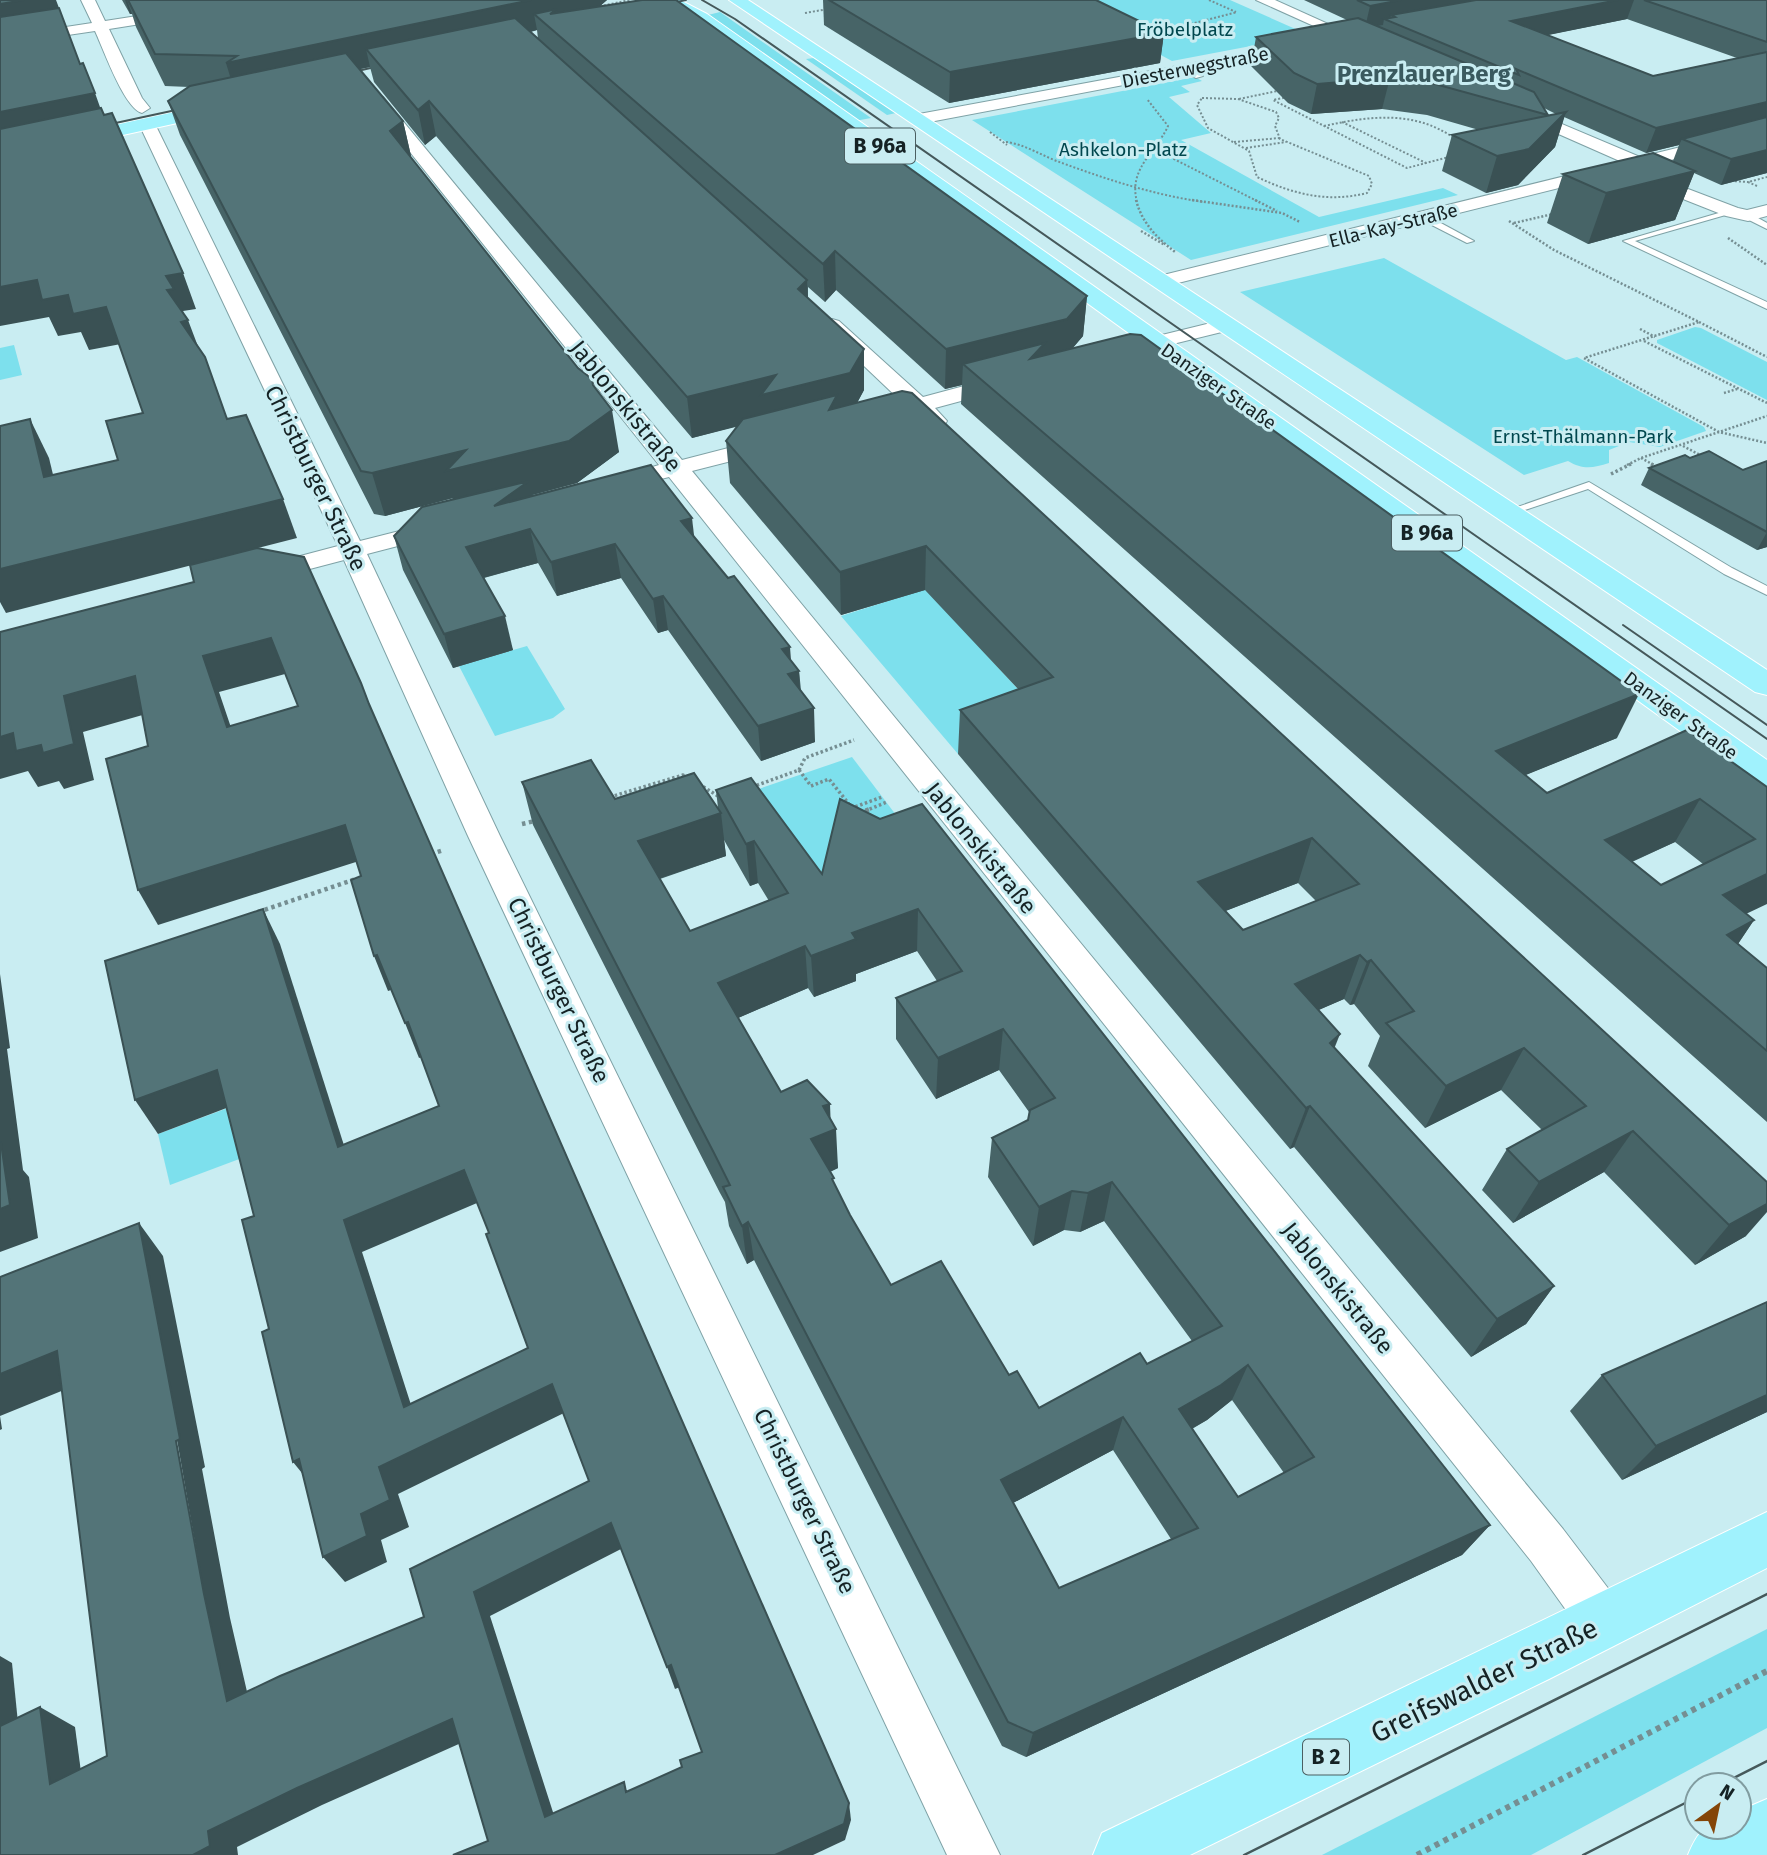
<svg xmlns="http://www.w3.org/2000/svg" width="1767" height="1855" viewBox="0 0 1767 1855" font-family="'Fira Sans',sans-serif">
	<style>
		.green { fill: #7de0ed }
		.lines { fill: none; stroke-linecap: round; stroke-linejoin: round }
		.service-casing { stroke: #7fa2a6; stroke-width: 2 }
		.minor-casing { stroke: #7fa2a6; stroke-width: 2 }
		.primary-casing { stroke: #fff; stroke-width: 2 }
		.path-far4 { stroke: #758e92; stroke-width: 2; stroke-dasharray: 2 2; stroke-linecap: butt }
		.path-far3 { stroke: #758e92; stroke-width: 2.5; stroke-dasharray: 2 2; stroke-linecap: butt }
		.path-far2 { stroke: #758e92; stroke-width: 3.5; stroke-dasharray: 2.5 2.5; stroke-linecap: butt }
		.path-far1 { stroke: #758e92; stroke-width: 4.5; stroke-dasharray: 3.5 3.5; stroke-linecap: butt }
		.path { stroke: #758e92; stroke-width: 6; stroke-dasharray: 5 5; stroke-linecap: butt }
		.service { fill: #fff; fill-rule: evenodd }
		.minor { fill: #fff; fill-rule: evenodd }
		.primary { fill: #a0f2fd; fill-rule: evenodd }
		.tram-far1 { stroke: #45585a; stroke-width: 2 }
		.tram { stroke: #45585a; stroke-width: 2.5 }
		.wall { fill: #476467; fill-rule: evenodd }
		.shaded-wall { fill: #3a5154 }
		.building { fill: #537478; stroke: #3a5154; stroke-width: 2; fill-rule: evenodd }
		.labels { text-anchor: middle; stroke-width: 6; stroke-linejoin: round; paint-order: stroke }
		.far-park-label { font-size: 19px; fill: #00474e; stroke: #c9edf2 }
		.far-street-label { font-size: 19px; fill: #152224; stroke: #c9edf2 }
		.shield { fill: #c9edf2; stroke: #4b5f62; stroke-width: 2 }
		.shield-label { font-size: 21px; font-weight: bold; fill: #152224 }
		.street-label { font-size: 23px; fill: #152224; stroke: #c9edf2 }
		.far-district-label { font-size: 24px; font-weight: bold; fill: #3a5a5f; stroke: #c9edf2 }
		.near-street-label { font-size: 28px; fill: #152224; stroke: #c9edf2 }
	</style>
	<rect width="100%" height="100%" fill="#c9edf2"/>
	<g class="green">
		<polygon points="1058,0 1230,0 1309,35 1172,61"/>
		<polygon points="720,12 871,118 855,121 708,15"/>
		<polygon points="814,58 896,113 887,115 806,59"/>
		<polygon points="1195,77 1202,81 1181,86 1190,92 1169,97 1211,133 1181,140 1319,217 1443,188 1458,195 1191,260 972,120"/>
		<path d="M1384 258 1566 360 1577 357 1704 427 1706 431 1660 447 1629 442 1609 450V463C1593 468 1583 470 1568 461L1524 475 1240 292Z"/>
		<polygon points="1695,327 1701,328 1767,362 1767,400 1657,343 1657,340"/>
		<polygon points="14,345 22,375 0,380 0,348"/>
		<polygon points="926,589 1048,722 958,754 841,616"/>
		<polygon points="527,646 565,709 553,718 495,736 459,666"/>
		<polygon points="852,757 918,844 805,885 744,794"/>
		<polygon points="308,1078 250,1155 170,1185 158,1134"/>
		<polygon points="1767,1629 1767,1728 1531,1855 1322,1855"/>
	</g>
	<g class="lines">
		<defs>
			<g id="service">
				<polygon points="1182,67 1188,67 1203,76 1196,78 1182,71"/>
				<polygon points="1729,210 1736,212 1635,241 1767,302 1767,309 1623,241"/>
				<polygon points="1745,214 1751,214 1767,223 1767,229 1745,218"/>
				<polygon points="1420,215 1426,215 1474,241 1467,243 1420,219"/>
				<polygon points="1589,482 1732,568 1767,586 1767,595 1724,574 1588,489 1513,514 1505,514 1503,512"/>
			</g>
			<g id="minor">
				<path d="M81 0H95L105 21 240 0H274L267 4 109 29 142 98 150 108 142 113C124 108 103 48 95 31L0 45V37L92 23Z"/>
				<polygon points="1256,0 1275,0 1368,42 1366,45 1356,45"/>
				<polygon points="1297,44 1302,45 1304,48 1302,51 919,124 911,119 919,114"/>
				<polygon points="377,95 383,97 682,460 771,437 779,439 783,444 779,449 692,471 1563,1529 1620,1604 1627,1621 1620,1638 1603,1645 1586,1638 1531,1561 669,477 657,480 649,478 645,473 649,468 659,465 371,103 369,100 371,97"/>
				<polygon points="1519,106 1640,157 1767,126 1767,136 1162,287 1152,281 1155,277 1622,162 1513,114 1511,111 1513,108"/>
				<polygon points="147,119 155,124 360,541 439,521 448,523 451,528 448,533 367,554 500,836 1000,1855 947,1855 468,836 344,560 264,581 255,578 251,573 255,568 338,546 139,124"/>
				<polygon points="1646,173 1738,208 1747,210 1767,205 1767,216 1748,221 1726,216 1640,182 1637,178 1640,174"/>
				<polygon points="832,319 839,321 923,397 1005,375 1013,377 1016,382 1013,387 935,408 947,421 944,426 928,426 915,413 901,417 893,415 890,410 893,405 903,403 825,329 822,325 825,321"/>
				<polygon points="1227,319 1234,321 1237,325 1234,329 1124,356 1117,354 1113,350 1117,346"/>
			</g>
			<g id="primary">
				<polygon points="660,0 680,0 707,14 1767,760 1767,789 1755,785 695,20"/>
				<polygon points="729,0 748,0 1767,670 1767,695 1755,692"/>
				<polygon points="225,101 234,107 232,111 0,162 0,150"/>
				<polygon points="1767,1512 1767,1568 1549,1679 1190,1855 1093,1855 1102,1833"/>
				<path d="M1767 1799V1855H1688C1702 1822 1706 1827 1739 1827V1811Z"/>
			</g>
		</defs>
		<use href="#service" class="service-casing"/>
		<use href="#minor" class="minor-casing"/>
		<use href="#primary" class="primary-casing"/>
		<g class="path-far4">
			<polyline points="1209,0 1236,12"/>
			<polyline points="596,7 630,0"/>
			<polyline points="805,13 828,9"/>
			<polyline points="1156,33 1237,12"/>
			<polyline points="1288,97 1273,100 1407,168 1449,157"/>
			<path d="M1202 98 1238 99 1276 112 1279 118 1275 126 1280 139 1369 176 1372 184 1367 193C1327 203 1293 194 1257 177L1249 151 1208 128 1197 105Z"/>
			<polyline points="1239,99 1282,90"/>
			<polyline points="1342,122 1426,163"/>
			<path d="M1324 126C1370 116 1414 110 1454 138"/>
			<polyline points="990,132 1007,145"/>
			<path d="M1006 142C1025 144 1044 157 1062 163 1109 180 1154 195 1204 202"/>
			<polyline points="1234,142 1280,138"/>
			<polyline points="1152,148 1259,202"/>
			<polyline points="1246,148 1286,142"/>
			<polyline points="1731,181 1748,182"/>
			<polyline points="1757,186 1748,182 1767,177"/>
			<path d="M1137 202C1128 168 1156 153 1168 126L1147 99"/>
		</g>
		<g class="path-far3">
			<path d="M1136 200C1142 223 1157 238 1175 252"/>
			<polyline points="1192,200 1282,213 1300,222"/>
			<polyline points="1255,200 1277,211"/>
			<polyline points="1509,221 1554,250 1699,322 1584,358 1719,432 1767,443"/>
			<polyline points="1514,223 1553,214"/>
			<polyline points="1141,231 1165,245"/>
			<polyline points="1728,238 1767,265"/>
			<polyline points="1699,322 1767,357"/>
			<polyline points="1640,329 1655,337"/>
			<polyline points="1644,341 1767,403"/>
			<polyline points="1724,393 1737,389"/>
			<polyline points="1683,446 1702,456"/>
			<polyline points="1641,458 1654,465"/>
			<polyline points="1627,465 1641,458 1767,416"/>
		</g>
		<g class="path-far2">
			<polyline points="1651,464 1657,467"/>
			<polyline points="1611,474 1631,464"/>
			<polyline points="799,770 811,786 829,779 852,808 882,797"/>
			<polyline points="699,784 721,798"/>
			<polyline points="752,787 799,770 805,758 854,740"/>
			<polyline points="610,797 683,775 688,778"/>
			<polyline points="865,811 887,802"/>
		</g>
		<g class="path-far1">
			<polyline points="859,813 870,809"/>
			<polyline points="522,824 535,821"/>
			<polyline points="431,854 444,850"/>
			<polyline points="258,912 356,879"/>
		</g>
		<polyline class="path" points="1417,1855 1767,1671"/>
		<use href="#service" class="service"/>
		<use href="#minor" class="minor"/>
		<use href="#primary" class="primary"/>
		<g class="tram-far1">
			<polyline points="702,0 735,19 1767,739"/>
			<polyline points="658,6 686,0"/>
			<polyline points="340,75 388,64"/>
			<polyline points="97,127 190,107"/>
			<polyline points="1623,625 1767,725"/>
		</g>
		<g class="tram">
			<polyline points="1720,1785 1767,1761"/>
			<polyline points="1244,1855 1767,1594"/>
			<polyline points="1583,1855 1697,1797"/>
		</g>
	</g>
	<g class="wall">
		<path d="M122 0H607L599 7 1087 296 1083 336 1072 349 1617 738 1525 775 1547 793 1767 787 1746 914 1754 920 1738 944 1767 968V1122L961 404 962 385 945 389 836 290 825 302 808 287V298L864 349V390L857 403 1746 1236 1695 1265 1604 1172 1513 1223 1482 1190 1507 1149 1542 1130 1501 1090 1425 1128 1368 1066 1380 1036 1354 1004 1350 1005 1344 999 1318 1010 1335 1048 1554 1286 1526 1324 1471 1357 1294 1147 1290 1149 958 754 960 710 1018 689 925 590 841 615 730 483 726 441 737 426 692 438 436 136 425 145 374 82 370 67 359 69 403 121 411 156 410 157 578 368 593 385 619 452 577 483 532 495 533 496 694 537 799 671 801 690 815 742 761 761 668 630 658 633 621 578 557 596 538 563 484 578 513 650 453 668 403 570 394 536 453 498 385 516 374 514 180 135 168 101 189 87 165 86 136 27 132 14H130ZM537 30 538 39 531 32ZM1675 842 1703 864 1661 885 1632 862ZM1298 883 1316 901 1243 930 1225 911Z"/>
		<polygon points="823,0 1096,0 1164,33 1160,63 949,103 824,25"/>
		<path d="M1304 0H1767V173L1721 185 1694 173 1675 220 1588 244 1547 223 1563 174 1673 161 1679 145 1646 153 1564 117 1555 147 1518 185 1486 193 1442 171 1452 135 1479 130 1427 115 1382 109 1311 114 1288 103 1251 66 1256 37 1347 20ZM1627 19 1737 58 1653 76 1547 35ZM1544 108 1556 114 1548 115Z"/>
		<polygon points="1690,458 1743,470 1767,461 1767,547 1757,550 1641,485 1649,468"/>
		<path d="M522 782 615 799 718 808 716 790 822 874 840 799 1490 1525 1462 1555 1026 1757 1002 1746 754 1260 747 1264 729 1226 725 1202 720 1193 533 825ZM724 840 750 886 758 883 769 901 690 931 660 879 726 856ZM917 951 937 981 896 998V1039L936 1099 999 1070 1029 1112 1028 1120 992 1138 988 1177 1033 1246 1064 1230 1080 1232 1104 1221 1192 1341 1147 1364 1039 1408 1009 1375 891 1285 850 1215 834 1184 830 1172 838 1168 831 1119 781 1092 738 1018 808 988 814 997 856 981V974ZM1232 1400 1284 1473 1238 1497 1192 1429 1207 1420ZM1113 1450 1171 1539 1059 1588 1013 1503Z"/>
		<polygon points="1602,1375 1767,1412 1622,1480 1570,1411"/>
	</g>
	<g class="shaded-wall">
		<polygon points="24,0 56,0 91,93 95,93 106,124 0,147 0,4"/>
		<polygon points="125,0 127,0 132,14 130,14"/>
		<polygon points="531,0 607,0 584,20 534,14 537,30 379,65 366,49 370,67 236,96 226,63"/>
		<polygon points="1401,0 1517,0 1391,15 1390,21 1384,19 1383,25 1365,28 1370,6"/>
		<polygon points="1618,0 1634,0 1627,19 1505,44 1511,21"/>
		<polygon points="1164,33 1160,63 949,103 950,72"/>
		<polygon points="1390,78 1382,109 1311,114 1317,84"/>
		<polygon points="429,101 436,136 425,145 418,110"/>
		<polygon points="1767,102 1767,124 1682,139 1679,145 1646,153 1656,128"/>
		<polygon points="1566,112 1555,147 1518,185 1486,193 1497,156"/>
		<polygon points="403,121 411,156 398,167 390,131"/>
		<polygon points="1767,150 1767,173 1721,185 1731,159"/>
		<polygon points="1695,171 1675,220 1588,244 1606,193"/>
		<polygon points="835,251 836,290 825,302 823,264"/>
		<polygon points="183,273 196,309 183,311 186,321 188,320 202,357 194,358 167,290 166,276"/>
		<polygon points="37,280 68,295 106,307 121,344 89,350 81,332 58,336 49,317 0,326 0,287"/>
		<polygon points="807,280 809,319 798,289"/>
		<polygon points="1087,296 1083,336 1063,359 963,364 962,385 945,389 946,349"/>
		<polygon points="864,349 864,390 851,414 763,420 692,438 687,397"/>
		<polygon points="612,410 619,452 577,483 532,495 536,514 530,529 538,563 475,580 466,547 494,506 456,513 453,498 385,516 372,473"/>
		<polygon points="30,419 49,458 63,516 44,477"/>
		<polygon points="283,499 297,538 6,613 0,602 0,569"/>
		<polygon points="692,518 696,552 681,521"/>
		<polygon points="1767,532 1767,547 1757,550"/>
		<polygon points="615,544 621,578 557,596 551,562"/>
		<polygon points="926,546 925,590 841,615 840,572"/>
		<polygon points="663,596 668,630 658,633 653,599"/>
		<polygon points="505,616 513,650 453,668 444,634"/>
		<polygon points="271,638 285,674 219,692 243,763 227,727 203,656"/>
		<polygon points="790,647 792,673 799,671 801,705 791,709 782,649"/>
		<polygon points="135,676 153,712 83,732 94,780 64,789 59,781 38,787 28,771 0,779 0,737 64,696"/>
		<polygon points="1639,694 1617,738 1477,795 1496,751"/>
		<polygon points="814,708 815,742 761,761 758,726"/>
		<polygon points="1700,799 1675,842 1582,884 1605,840"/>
		<polygon points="721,813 726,856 646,883 638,841"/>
		<polygon points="345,825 359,861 158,925 138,890"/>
		<polygon points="1312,838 1298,883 1187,926 1198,882"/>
		<polygon points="754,841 758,883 750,886 746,844"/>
		<polygon points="1767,874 1767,904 1695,938 1723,895"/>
		<polygon points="263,909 280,944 355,1180 338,1147"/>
		<polygon points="918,909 917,951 856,974 856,981 814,997 811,956 852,933"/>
		<polygon points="1754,920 1725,963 1727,935"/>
		<polygon points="805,946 808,988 724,1024 718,983"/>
		<polygon points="377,955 391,990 388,991 374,956"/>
		<polygon points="1360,955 1344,999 1280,1027 1295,984"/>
		<polygon points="1371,960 1354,1004 1350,1005 1367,962"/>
		<polygon points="0,974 10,1048 7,1049 23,1170 29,1177 38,1238 0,1252"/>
		<polygon points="408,1022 422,1057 419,1058 405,1023"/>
		<polygon points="1003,1029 999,1070 936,1099 938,1058"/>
		<polygon points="1340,1034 1323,1077 1330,1043"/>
		<polygon points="1524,1048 1501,1090 1425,1128 1446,1086"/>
		<polygon points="217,1070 237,1104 158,1134 135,1100"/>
		<polygon points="830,1104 831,1131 836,1129 838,1168 814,1179 811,1139 823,1106"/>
		<polygon points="1310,1106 1294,1147 1290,1149 1306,1108"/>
		<polygon points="1633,1131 1604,1172 1513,1223 1539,1182"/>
		<polygon points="464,1170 477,1203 362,1252 421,1436 404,1407 344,1220"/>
		<polygon points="1112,1182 1104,1221 1080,1232 1088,1193"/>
		<polygon points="1072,1191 1064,1230 1033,1246 1039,1207"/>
		<polygon points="1767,1204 1767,1212 1746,1236 1695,1265 1729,1225"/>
		<polygon points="748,1222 754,1260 747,1264 742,1226"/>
		<polygon points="139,1223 163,1256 205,1467 202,1469 230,1618 254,1722 227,1701 204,1594"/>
		<polygon points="1554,1286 1526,1324 1471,1357 1497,1319"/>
		<polygon points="57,1351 86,1381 0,1416 2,1429 0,1430 0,1374"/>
		<polygon points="1248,1365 1232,1400 1207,1420 1166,1443 1179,1409"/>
		<polygon points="552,1384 564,1413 398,1494 409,1527 381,1540 387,1562 345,1582 323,1557 361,1514 379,1467"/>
		<polygon points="1767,1395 1767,1412 1622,1480 1656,1446"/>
		<polygon points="1123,1417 1113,1450 996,1512 1001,1480"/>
		<polygon points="299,1459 315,1489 293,1462"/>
		<polygon points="611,1523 621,1549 490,1616 560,1834 545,1817 474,1592"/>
		<polygon points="1490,1525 1462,1555 1026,1757 1033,1733"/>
		<polygon points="0,1656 12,1663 21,1753 0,1742"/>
		<polygon points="671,1665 680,1687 675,1689 667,1667"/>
		<polygon points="40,1707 75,1727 85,1802 50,1784"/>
		<polygon points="452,1719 470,1739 322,1805 237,1847 238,1855 193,1855 208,1831 297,1788"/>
		<polygon points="849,1803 851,1820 845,1840 813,1855 775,1855"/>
	</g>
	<g class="building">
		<polygon points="0,0 24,0 0,4"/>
		<polygon points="128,0 531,0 226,63 237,56 155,54"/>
		<polygon points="642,0 676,0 1087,296 1067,319 946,349 835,251 823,264 534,14 557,9 550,14"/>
		<polygon points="829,0 1096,0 1164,33 950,72"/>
		<polygon points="1357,0 1401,0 1370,6"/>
		<polygon points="1476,0 1618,0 1511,21 1653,76 1767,52 1767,102 1656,128 1516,69 1519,75 1384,19 1395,17 1391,15"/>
		<polygon points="1644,0 1767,0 1767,42"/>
		<polygon points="59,8 80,64 83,63 95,93 0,112 0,17"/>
		<polygon points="515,18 807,280 798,289 864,349 850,373 761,395 776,375 687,397 429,101 418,110 366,49"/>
		<polygon points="1358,18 1534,92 1548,115 1435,84 1390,78 1317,84 1294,73 1256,37"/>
		<polygon points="346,53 403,121 390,131 578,368 592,379 593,385 612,410 569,441 446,471 466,450 372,473 361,471 168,101 190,86"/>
		<polygon points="101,108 104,115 112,113 183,273 166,276 174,289 167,290 188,320 181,322 205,357 227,419 246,415 283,499 0,569 0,426 30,419 44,477 118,460 106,421 143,413 106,307 73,314 68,295 42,300 37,280 0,287 0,129"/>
		<polygon points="1566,112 1529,149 1497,156 1452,135"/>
		<polygon points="1767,117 1767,150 1731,159 1682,139"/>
		<polygon points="1653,153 1695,171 1606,193 1563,174"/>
		<path d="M1130 334 1141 335 1639 694 1496 751 1547 793 1687 730 1767 787V874L1723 895 1754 920 1727 935 1767 968V1051L963 364 1045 343 1030 359ZM1700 799 1755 839 1661 885 1605 840Z"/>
		<path d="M902 391 912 393 1767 1182V1204L1729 1225 1633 1131 1539 1182 1507 1149 1586 1106 1524 1048 1446 1086 1386 1023 1414 1011 1371 960 1367 962 1360 955 1295 984 1340 1034 1330 1043 1554 1286 1497 1319 1310 1106 1306 1108 960 710 1053 677 926 546 840 572 726 441 743 419 837 395 829 410ZM1312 838 1359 884 1243 930 1198 882Z"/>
		<polygon points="1709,451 1743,470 1767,461 1767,532 1649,468 1685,455 1690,458"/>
		<polygon points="651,465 692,518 681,521 728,578 734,576 790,647 782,649 799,671 788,674 814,708 758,726 663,596 653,599 615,544 551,562 530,529 466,547 505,616 444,634 394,536 422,507 529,481 494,506"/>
		<path d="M257 548 304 557 361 683 369 704 849 1803 844 1824 775 1855H453L488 1841 452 1719 297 1788 208 1831 210 1846 193 1855H0V1726L40 1707 50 1784 107 1756 57 1351 0 1374V1277L139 1223 180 1439 176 1441 204 1594 227 1701 280 1676 424 1617 410 1569 589 1481 552 1384 379 1467 390 1500 361 1514 367 1536 323 1557 299 1459 293 1462 262 1332 269 1329 242 1220 254 1216 217 1070 135 1100 105 961 263 909 338 1147 439 1106 408 1022 405 1023 377 955 374 956 351 880 361 876 345 825 138 890 106 759 148 746 135 676 64 696 74 744 43 753 41 745 16 751 13 733 0 737V632L194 582 190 565ZM271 638 298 706 227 727 203 656ZM464 1170 489 1233 486 1234 528 1348 404 1407 344 1220ZM611 1523 667 1667 671 1665 702 1752 680 1760 682 1767 626 1792 624 1782 545 1817 474 1592Z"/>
		<path d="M591 760 615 799 694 773 721 813 638 841 690 931 788 893 754 841 746 844 716 790 751 778 822 874 840 799 880 819 922 804 1490 1525 1033 1733 1008 1722 748 1222 742 1226 723 1187 730 1185 714 1153 522 782ZM918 909 962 971 896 998 938 1058 1003 1029 1055 1098 1030 1110 1028 1120 992 1138 1039 1207 1072 1191 1088 1193 1112 1182 1222 1326 1147 1364 1140 1353 1039 1408 1017 1371 1009 1375 941 1261 891 1285 850 1215 832 1179 834 1178 811 1139 836 1129 823 1106 830 1104 807 1080 781 1092 718 983 805 946 811 956 856 939 852 933ZM1248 1365 1314 1457 1238 1497 1179 1409 1221 1385ZM1123 1417 1198 1528 1059 1588 1001 1480Z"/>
		<polygon points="1,1143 10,1205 0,1209 0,1144"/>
		<polygon points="1767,1302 1767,1395 1656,1446 1602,1375"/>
	</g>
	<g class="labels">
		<g class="far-park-label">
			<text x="1185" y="36">Fröbelplatz</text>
			<text x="1123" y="156">Ashkelon-Platz</text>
			<text x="1583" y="443">Ernst-Thälmann-Park</text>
		</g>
		<g class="far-street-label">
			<text transform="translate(1195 67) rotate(-11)" y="7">Diesterwegstraße</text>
			<text transform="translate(1393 225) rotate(-14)" y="7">Ella-Kay-Straße</text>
			<text transform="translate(1219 386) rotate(35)" y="7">Danziger Straße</text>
			<text transform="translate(1681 715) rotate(36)" y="7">Danziger Straße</text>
		</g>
		<g class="shield">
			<rect x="845" y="128.5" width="70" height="35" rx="5"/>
			<rect x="1392" y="515.5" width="70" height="35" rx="5"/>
			<rect x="1303" y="1739.5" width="46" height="35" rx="5"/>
		</g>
		<g class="shield-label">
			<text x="880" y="153">B 96a</text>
			<text x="1427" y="540">B 96a</text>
			<text x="1326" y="1764">B 2</text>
		</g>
		<g class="street-label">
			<text transform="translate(626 406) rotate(51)" y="8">Jablonskistraße</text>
			<text transform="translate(316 478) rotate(64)" y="8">Christburger Straße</text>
			<text transform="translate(981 848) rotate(51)" y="8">Jablonskistraße</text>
			<text transform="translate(559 990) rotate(64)" y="8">Christburger Straße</text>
			<text transform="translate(1338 1288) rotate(51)" y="8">Jablonskistraße</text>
			<text transform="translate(805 1501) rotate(64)" y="8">Christburger Straße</text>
		</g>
		<g class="far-district-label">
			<text x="1424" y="82">Prenzlauer Berg</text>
		</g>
		<g class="near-street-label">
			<text transform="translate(1484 1680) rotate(-26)" y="10">Greifswalder Straße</text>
		</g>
	</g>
	<g transform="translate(1718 1806) rotate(33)"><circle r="33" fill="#c9edf2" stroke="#819ca0" stroke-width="2"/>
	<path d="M0-5L12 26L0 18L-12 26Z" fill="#844508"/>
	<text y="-10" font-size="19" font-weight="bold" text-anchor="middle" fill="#152224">N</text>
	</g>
</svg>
